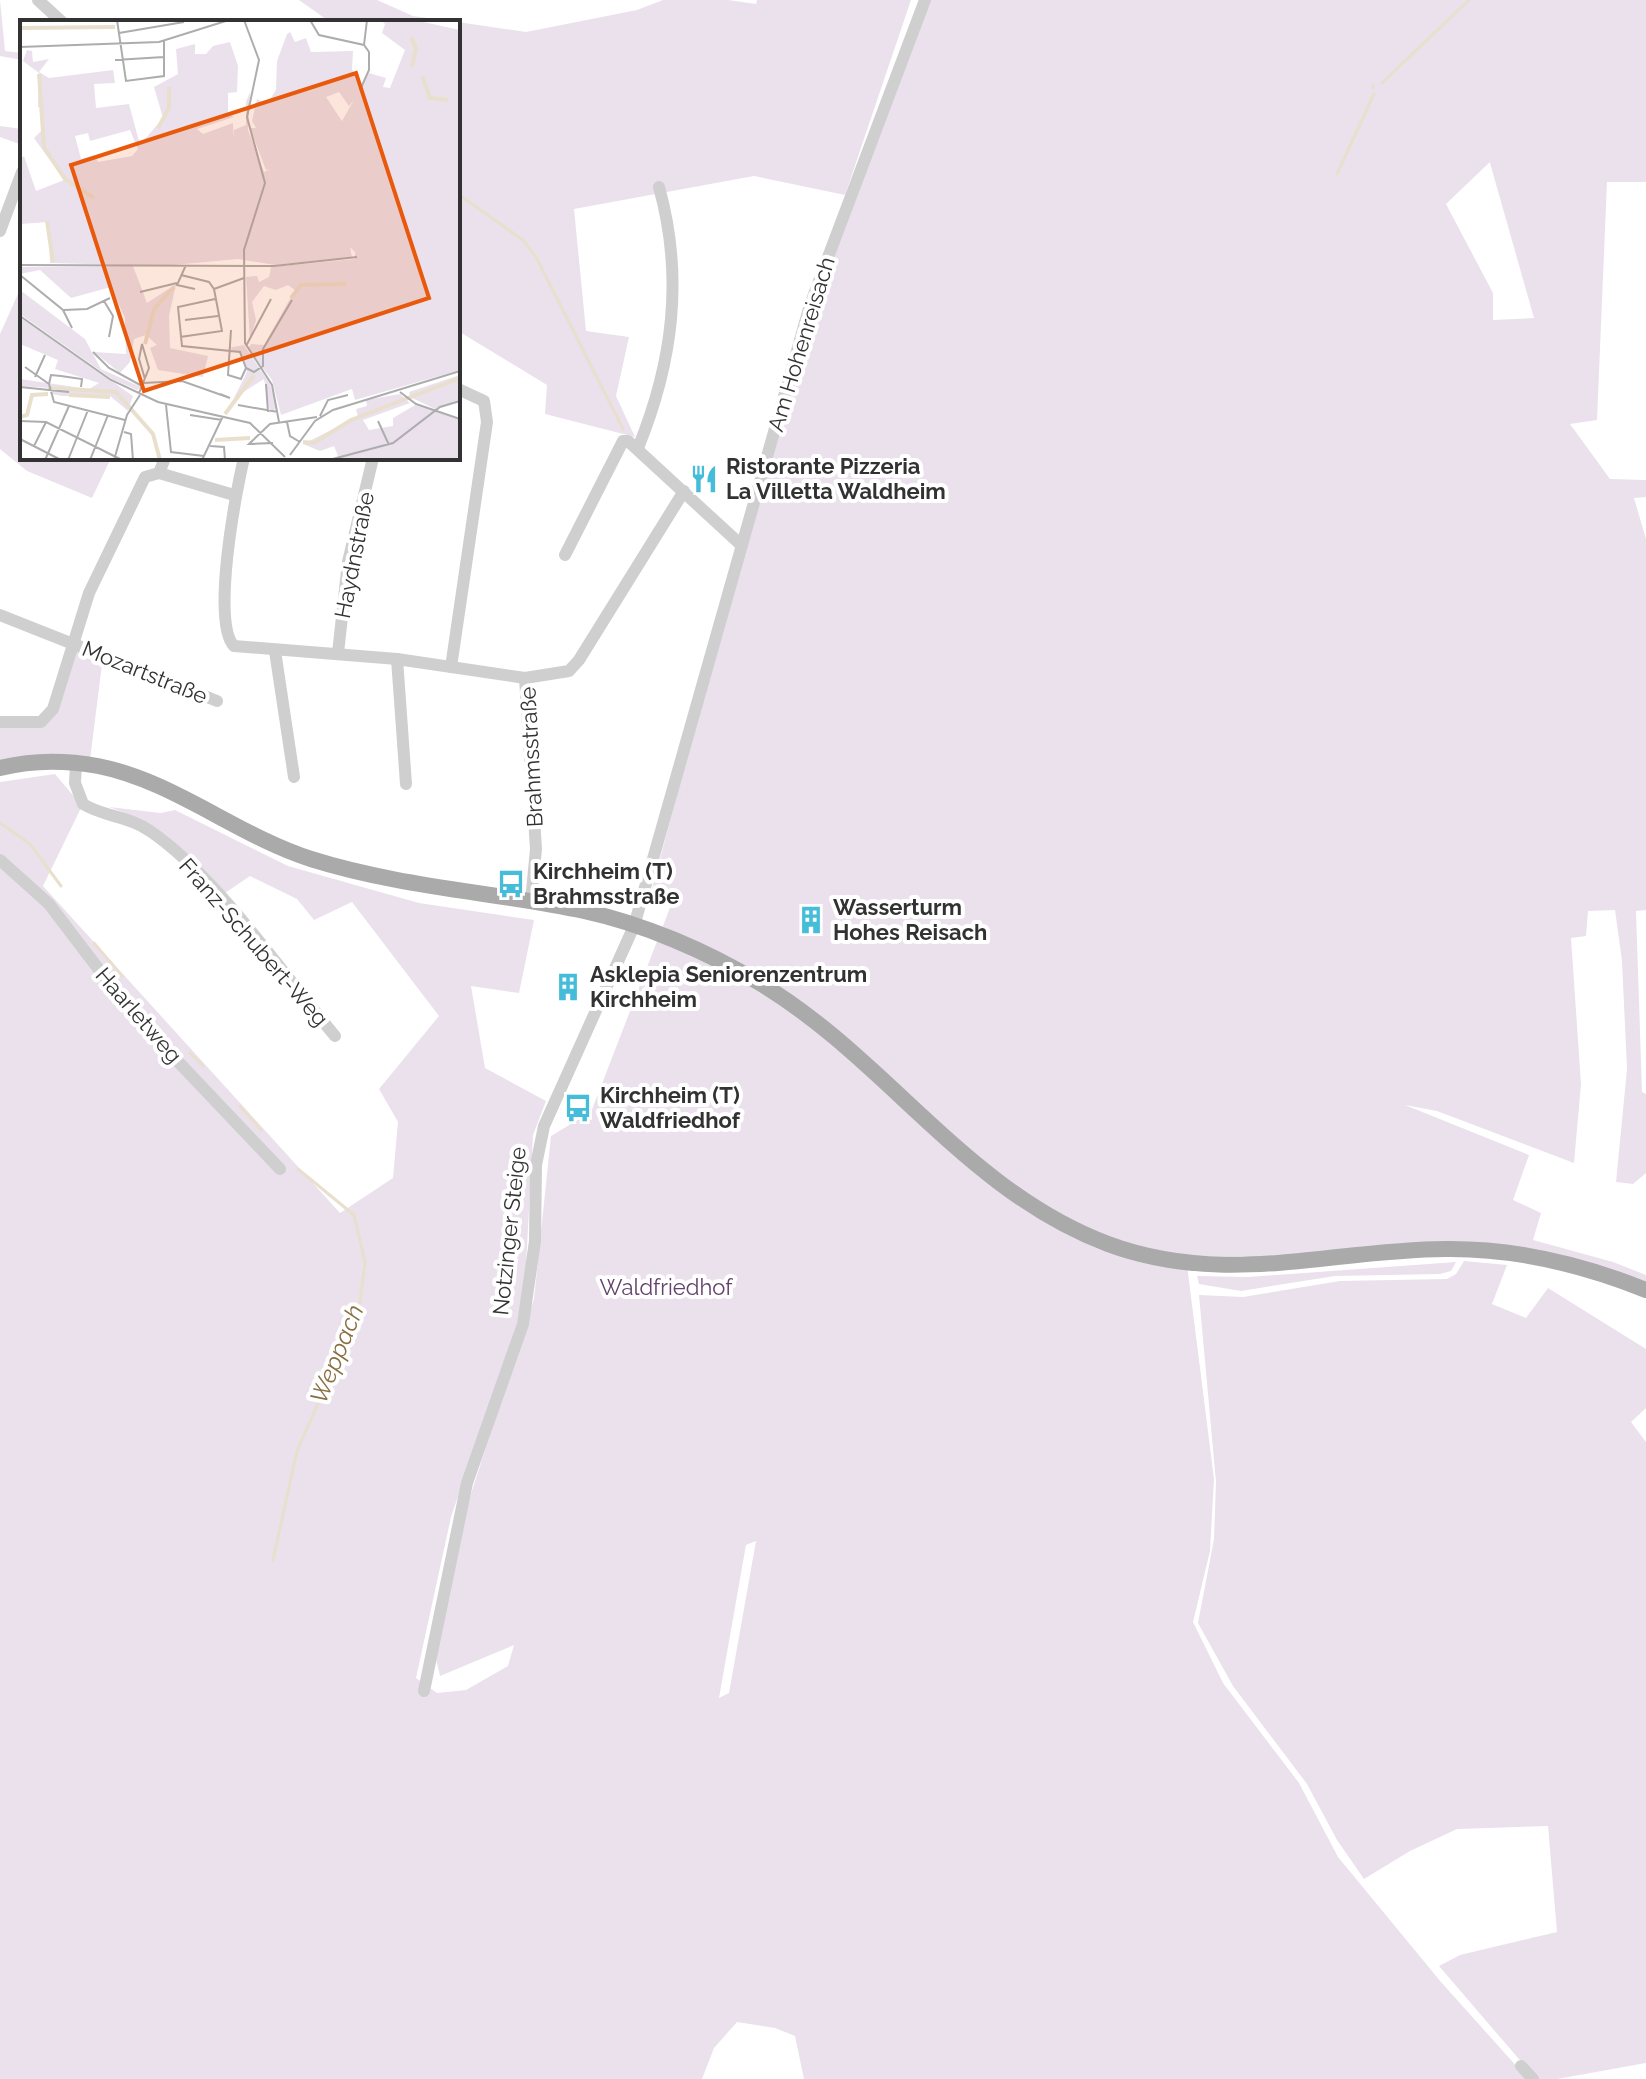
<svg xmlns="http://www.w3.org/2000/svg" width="1646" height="2079" viewBox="0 0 1646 2079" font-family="Raleway,sans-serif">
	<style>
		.green { fill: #eae1ed; fill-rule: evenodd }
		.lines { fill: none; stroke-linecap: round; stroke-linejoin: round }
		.stream { stroke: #e9dfcd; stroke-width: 3 }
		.minor { stroke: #cfcfcf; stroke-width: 12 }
		.major { stroke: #aaa; stroke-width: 16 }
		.labels { text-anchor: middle; stroke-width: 8; stroke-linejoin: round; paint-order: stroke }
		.street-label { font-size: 22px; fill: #323232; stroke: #fff }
		.poi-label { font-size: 22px; font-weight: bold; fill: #323232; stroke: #fff; text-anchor: start }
		.park-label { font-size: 22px; fill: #62426b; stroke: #fff }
		.water-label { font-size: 24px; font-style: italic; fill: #886f42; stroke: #fff }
		.inset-river { fill: none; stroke: #e9dfcd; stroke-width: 4 }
		.inset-road { fill: none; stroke: #adadad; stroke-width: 2 }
		.view { fill: #e8590c; fill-opacity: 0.15; stroke: #e8590c; stroke-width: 4 }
		.inset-edge { fill: none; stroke: #323232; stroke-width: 4 }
	</style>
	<rect width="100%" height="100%" fill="#fff"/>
	<g class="green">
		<polygon points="0,0 5,51 22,53 22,60 0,56"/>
		<polygon points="299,0 377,0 413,16 456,22 330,22"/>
		<polygon points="663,0 728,0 756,4 757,0 911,0 845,195 754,176 574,209 586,331 629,337 616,396 635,437 545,414 547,385 458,331 458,22 526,32 637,10"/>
		<path d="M929 0H1646V182H1607L1597 420 1570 424 1610 479 1646 480V497L1634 498 1646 539V910L1636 911 1642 1092 1646 1094V1173L1633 1184 1616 1182 1627 1069 1622 961 1615 910 1588 911 1586 936 1571 938 1581 1084 1574 1163 1437 1111 1405 1105 1529 1155 1513 1200 1541 1213 1533 1240 1613 1262 1646 1275V1285L1609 1270 1408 1245 1319 1251 1306 1256 1186 1257 1214 1479 1210 1551 1193 1622 1223 1683 1299 1783 1338 1857 1441 1982 1528 2079H804L795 2036 775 2028 737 2022 714 2048 702 2079H0V782L55 774 82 806 43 886 340 1213 393 1178 398 1122 379 1089 439 1016 352 902 314 920 297 899 250 876 225 893C189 859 157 823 109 807L161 813 175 810 288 866 419 903 534 920 519 993 471 986 485 1068 546 1101 533 1135 524 1303 451 1517 416 1678 437 1693 466 1690 508 1666 514 1645 440 1676 436 1659 468 1503 534 1299 551 1136 591 1112 673 900 652 889 785 388ZM1490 162V163L1534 318 1493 320V293L1446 204ZM756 1541 729 1693 719 1698 746 1545Z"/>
		<polygon points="0,126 22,129 22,145 0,137"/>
		<polygon points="22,285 22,458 111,458 92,498 27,471 0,449 0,334"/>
		<polygon points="77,639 104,648 90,760 0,760 0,724 42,727"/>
		<polygon points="1464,1261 1507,1265 1492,1304 1526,1318 1548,1288 1646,1349 1646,1408 1631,1422 1646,1442 1646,2063 1557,2079 1536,2079 1439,1966 1460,1955 1557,1932 1548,1826 1457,1829 1410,1851 1364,1879 1337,1840 1307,1784 1233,1686 1198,1623 1214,1539 1216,1482 1199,1295 1243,1297 1340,1281 1447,1279 1456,1274"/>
		<polygon points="1456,1262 1451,1271 1440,1274 1335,1276 1241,1291 1199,1284 1197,1276 1248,1277"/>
	</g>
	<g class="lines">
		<g class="stream">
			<polyline points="1382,83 1469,0"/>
			<polyline points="1373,85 1373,88"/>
			<polyline points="1337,174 1374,94"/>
			<polyline points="458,194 523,240 536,257 623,429"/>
			<polyline points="0,823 30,844 61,886"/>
			<polyline points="94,943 122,976"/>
			<polyline points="190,1053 203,1066"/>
			<polyline points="240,1106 261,1130"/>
			<polyline points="273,1560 297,1451 359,1311 365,1262 354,1215 298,1169"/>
		</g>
		<g class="minor">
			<polyline points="38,0 62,22"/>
			<polyline points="0,231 22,172"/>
			<path d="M638 448C673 362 684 277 659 187"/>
			<path d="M244 458C236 491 211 623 234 646L397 659 525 678"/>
			<polyline points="159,473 165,458"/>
			<polyline points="565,555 623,441 628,441 740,544"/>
			<polyline points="0,615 217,701"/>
			<polyline points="275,651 294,777"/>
			<polyline points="338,653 348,562 373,458"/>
			<polyline points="397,659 406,784"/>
			<polyline points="451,667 487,422 484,401 458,389"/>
			<polyline points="0,722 41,722 53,709 89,593 145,477 159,473 234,495"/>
			<path d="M76 764 75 783 83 804C104 817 129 816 150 831 215 875 283 974 335 1036"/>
			<polyline points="0,860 49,904 132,1013 280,1169"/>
			<polyline points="531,901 536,849 525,678 569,671 579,660 684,491"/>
			<polyline points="424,1691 467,1483 523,1324 535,1241 536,1165 544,1126 634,926 810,305 925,0"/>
			<polyline points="1521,2066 1533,2079"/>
		</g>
		<path class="major" d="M0 768C32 760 65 760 98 766 174 781 238 836 311 859 400 887 493 892 584 911 644 924 706 951 758 982 885 1057 966 1191 1108 1244 1224 1287 1328 1250 1445 1249 1516 1248 1581 1264 1646 1290"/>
	</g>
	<defs>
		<symbol id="restaurant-bare" viewBox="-9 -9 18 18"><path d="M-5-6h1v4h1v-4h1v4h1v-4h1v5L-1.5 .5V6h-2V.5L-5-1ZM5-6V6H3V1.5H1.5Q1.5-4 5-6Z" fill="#45bdd8" stroke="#fff" stroke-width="2.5" paint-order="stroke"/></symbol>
		<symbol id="bus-bare" viewBox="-9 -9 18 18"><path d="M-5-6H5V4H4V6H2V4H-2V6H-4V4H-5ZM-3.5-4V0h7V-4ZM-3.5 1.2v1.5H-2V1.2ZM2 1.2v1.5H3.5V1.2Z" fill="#45bdd8" stroke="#fff" stroke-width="2.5" paint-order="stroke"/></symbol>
		<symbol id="building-bare" viewBox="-9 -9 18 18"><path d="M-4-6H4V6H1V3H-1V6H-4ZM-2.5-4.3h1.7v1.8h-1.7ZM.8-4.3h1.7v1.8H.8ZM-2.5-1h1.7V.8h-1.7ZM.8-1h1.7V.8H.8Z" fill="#45bdd8" stroke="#fff" stroke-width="2.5" paint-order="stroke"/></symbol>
	</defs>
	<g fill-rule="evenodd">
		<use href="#restaurant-bare" x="684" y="459" width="40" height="40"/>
		<use href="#bus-bare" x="491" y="864" width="40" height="40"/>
		<use href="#building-bare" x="791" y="900" width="40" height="40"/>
		<use href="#building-bare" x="548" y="967" width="40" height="40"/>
		<use href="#bus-bare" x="558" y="1088" width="40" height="40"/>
	</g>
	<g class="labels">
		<g class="street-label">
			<text transform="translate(801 344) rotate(-73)" y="8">Am Hohenreisach</text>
			<text transform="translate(354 555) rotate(-79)" y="8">Haydnstraße</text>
			<text transform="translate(145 672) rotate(22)" y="8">Mozartstraße</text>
			<text transform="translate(531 757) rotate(-93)" y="8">Brahmsstraße</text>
			<text transform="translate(254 942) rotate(49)" y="8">Franz-Schubert-Weg</text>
			<text transform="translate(139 1015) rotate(49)" y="8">Haarletweg</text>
			<text transform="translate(509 1231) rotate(-84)" y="8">Notzinger Steige</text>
		</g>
		<g class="poi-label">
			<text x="726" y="474">Ristorante Pizzeria<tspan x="726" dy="25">La Villetta Waldheim</tspan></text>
			<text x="533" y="879">Kirchheim (T)<tspan x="533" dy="25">Brahmsstraße</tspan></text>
			<text x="833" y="915">Wasserturm<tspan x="833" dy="25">Hohes Reisach</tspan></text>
			<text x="590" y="982">Asklepia Seniorenzentrum<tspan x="590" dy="25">Kirchheim</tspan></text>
			<text x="600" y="1103">Kirchheim (T)<tspan x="600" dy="25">Waldfriedhof</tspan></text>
		</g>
		<g class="park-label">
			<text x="666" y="1295">Waldfriedhof</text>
		</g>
		<g class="water-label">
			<text transform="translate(337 1354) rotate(-68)" y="8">Weppach</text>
		</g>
	</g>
	<g transform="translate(20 20)">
		<rect width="440" height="440" fill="#fff"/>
		<path d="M361 0 399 1 440 10V350L335 380 332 369 261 395 252 360 228 329 231 324 244 325 275 270 268 265 256 270 244 266 232 282 236 300 230 320 226 257 237 256 239 262 249 257 251 247 335 239V232L330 227 332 237 255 245 218 239 142 246 30 243 28 202 0 204V139L4 136 16 171 44 160 14 118 21 111 22 88 18 87 19 53 3 41 7 30 12 31 13 42 29 39 19 52 29 58 93 50 95 63 74 64 76 88 109 84 120 125 143 98 134 67 158 54 156 29 175 24V34H186L193 26 210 22 218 46 217 72 208 73V93L214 97 177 109 183 114 213 103 214 119V110L226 105V82L230 72 228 110 244 152 250 149 246 150 230 108H236L232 101 237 79 247 84 256 70 257 41 267 14 270 12 275 22 286 18 291 32 333 31 332 49 341 68 349 53 366 58 363 67 370 68 385 30 362 13 365 4ZM319 72 329 86 334 80 322 101 306 77ZM110 110 118 129 112 136 78 142 75 135 61 139 55 116 68 113 70 121ZM113 246 127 283 156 264 149 296 150 328 188 336 183 357 138 350 130 328 137 325 126 315 114 319 110 342 100 353 74 332 106 334 105 298 91 267 51 278 20 250 0 254V247ZM0 270 65 319 81 349 121 367 117 370 92 359 0 294ZM0 297 113 376 108 391 90 376H42L32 374 29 368 0 366V359L69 369 79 363 35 349 38 340 0 324ZM224 325 250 364 257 388 250 392 244 359 214 378 227 352 222 333 208 328ZM440 355V381L415 389 390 377 389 372ZM380 374 390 383 343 400 349 410 373 406V398L395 385 415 391 440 400V440H312L318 436 314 426 300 431 283 424 338 397 336 389 347 386 346 380Z" fill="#eae1ed" fill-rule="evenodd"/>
		<path class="inset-river" d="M0 8 95 7M391 17 396 28 392 47M19 54 24 127 45 159 74 178M402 56 410 78 428 80M138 108 149 88V67M27 201 33 242M271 278 281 265 326 264M125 324 134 289 154 267M28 368 96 372 133 414 140 440M49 375 90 377M205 394 234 355M0 397 7 395 12 375 28 374M195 420 230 418M283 422 294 423 331 400 440 358"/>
		<path class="inset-road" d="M97 0 106 61 144 56V21M224 0 239 40 227 97 245 163 224 230 225 323 252 365 259 402M290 0 299 15 344 25 349 32V50L340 70M99 13 164 2M344 25 347 0M0 27 139 22 209 0M95 40 144 37M0 245 254 246 337 237M166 245 157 265 175 269M0 255 43 290 52 308M161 255 189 262 194 269 224 258M120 272 157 263M195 279 158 287 162 326 220 332 226 348 234 352 243 346V329L272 280M84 281 93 296 89 317M44 290 67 289 90 278M0 296 91 360 138 382 230 403 265 437M165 300 198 296M211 310 208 355 221 359 226 348M160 317 202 311 194 269M226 326 251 279M73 332 89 348 122 366M5 347 29 364M15 357 25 335M123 363 162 361 210 378 200 374M29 364 34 382 105 400M29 364 31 355 41 356 62 359 61 367M246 364 248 392M0 367 49 372M380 372 396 384 440 399M119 373 129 348 122 324 119 339 125 359M146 385 151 432 184 436M218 385 258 392M170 395 202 400M300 396 308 380 328 375M0 401 26 402 102 440M358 401 369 425M267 402 270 416 280 422M104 412 111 414 113 440M0 419 41 440M253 423 229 424 250 404 297 397M14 426 26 402M190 426 204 427 205 440M270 435 295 401 313 390 440 351M25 440 49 386M48 440 68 390M70 440 88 395M94 440 107 395 120 375M182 440 203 396M309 440 373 423 420 387 440 381"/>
		<path class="view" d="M336 53 409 278 124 371 51 145Z"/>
		<rect width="440" height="440" class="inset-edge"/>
	</g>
</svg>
